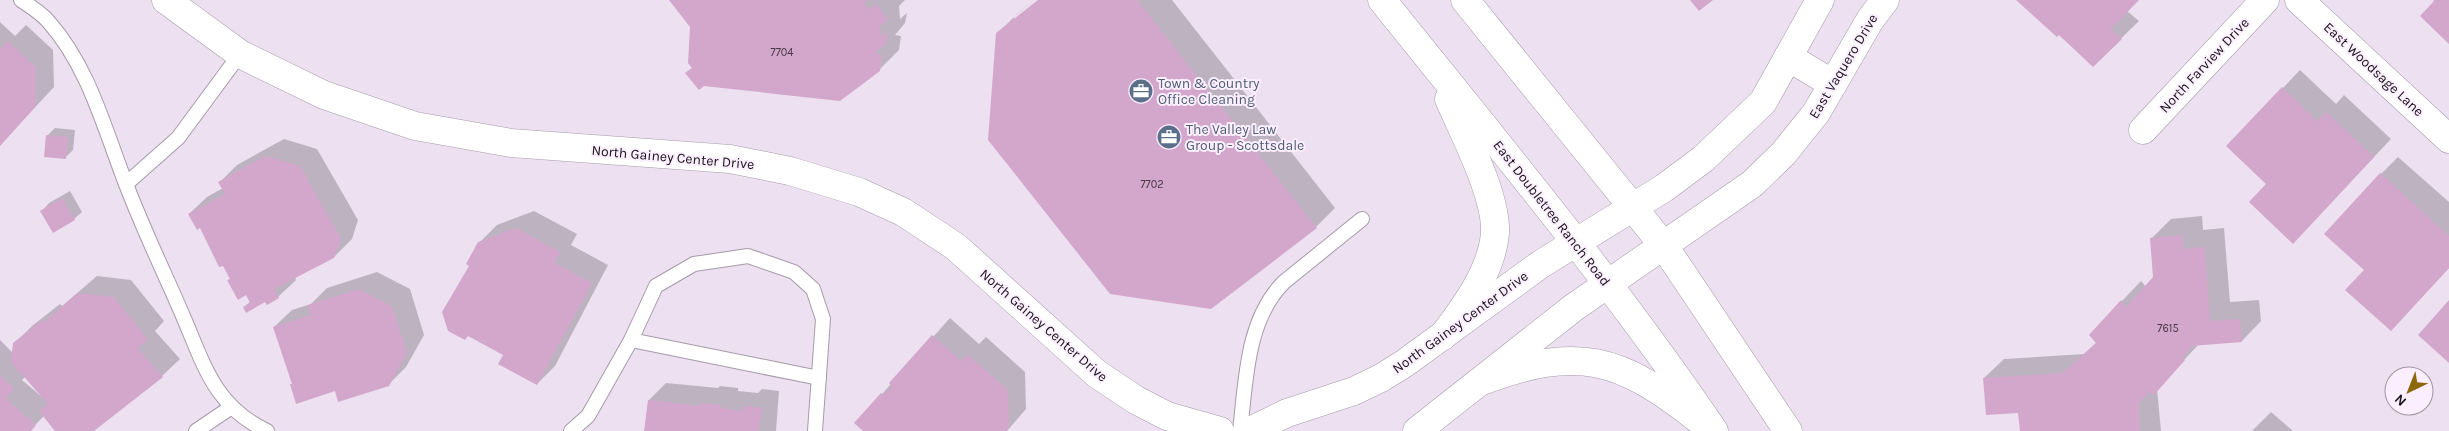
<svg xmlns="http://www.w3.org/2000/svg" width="2449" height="431" viewBox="0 0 2449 431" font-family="Karla,sans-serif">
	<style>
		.shadow { fill: #0003; fill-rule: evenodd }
		.building { fill: #d3a6cc }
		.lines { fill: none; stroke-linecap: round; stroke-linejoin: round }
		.lane-casing { stroke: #a69aa9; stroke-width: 16 }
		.street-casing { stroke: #a69aa9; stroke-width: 29 }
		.secondary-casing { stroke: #a69aa9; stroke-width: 29 }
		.lane { stroke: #fff; stroke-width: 14 }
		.street { stroke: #fff; stroke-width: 28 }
		.secondary { stroke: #fff; stroke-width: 28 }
		.labels { text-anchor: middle; stroke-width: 4; stroke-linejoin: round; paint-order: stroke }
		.number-label { font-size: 11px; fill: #473846 }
		.street-label { font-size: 14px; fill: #181419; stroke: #fbeefe }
		.service-label { font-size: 14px; fill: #4e5e75; stroke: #fbeefe; text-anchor: start }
	</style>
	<rect width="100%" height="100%" fill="#ede0f0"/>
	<g class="shadow">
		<polygon points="671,0 905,0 899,6 900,19 907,13 905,23 895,35 901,36 899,50 879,70 687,73 693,67 692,26"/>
		<polygon points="1034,0 1014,17 1014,20 1040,0 1172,0 1335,208 1316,227 997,34 1017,14"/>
		<polygon points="2018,0 2138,0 2127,11 2139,21 2093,66 2059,34"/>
		<polygon points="0,22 15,36 26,25 53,50 54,87 0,145"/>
		<polygon points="2300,70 2336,104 2344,95 2391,139 2310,225 2228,146"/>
		<polygon points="55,128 75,130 73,150 65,158 45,156 48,135"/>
		<polygon points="284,139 317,149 358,220 352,239 334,257 295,277 296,280 278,297 244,307 251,301 247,293 228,281 231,278 201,227 189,214 207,197 223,188 220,182 237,165"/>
		<polygon points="2398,157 2449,202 2449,268 2391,330 2365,270 2381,174"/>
		<polygon points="70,191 82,212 74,219 42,211 49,203"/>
		<polygon points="534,211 577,234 571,245 608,265 555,366 537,384 505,354 443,312 470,266 479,243 497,225"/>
		<polygon points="2202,216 2203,230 2224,228 2230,302 2259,300 2261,321 2242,341 2199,344 2157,389 2161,431 2021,431 2019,411 1984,378 2004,359 2084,354 2097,342 2122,301 2141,281 2146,287 2154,278 2151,239 2171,219"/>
		<polygon points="377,272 410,289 424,335 406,367 388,385 336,390 291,385 293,383 274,327 292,310 311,304 327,288"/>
		<path d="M97 276 131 280 164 321 155 331 180 359 162 376 92 431H56L44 416 29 431H0V340L13 353 14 344 32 326 60 304 62 306ZM26 376 42 395 41 396 22 380Z"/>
		<polygon points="950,318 979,344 986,337 1025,372 1026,409 1007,431 865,431 856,423"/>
		<polygon points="666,383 718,388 720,386 738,388 738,391 758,393 762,389 779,391 776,431 646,431 649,400"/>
		<polygon points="2271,412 2293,431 2252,431"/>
	</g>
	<g class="building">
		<polygon points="669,0 868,0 864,3 869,9 876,4 888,20 880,26 881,37 888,31 886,44 877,50 876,54 882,55 880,71 840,101 704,86 699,90 685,73 692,68 688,63 690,27"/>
		<polygon points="1038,0 1137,0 1317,228 1211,309 1110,294 988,140 996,33"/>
		<polygon points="1690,0 1713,0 1699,11"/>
		<polygon points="2016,0 2139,0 2111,29 2122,39 2093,67 2059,35 2057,37"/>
		<polygon points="2433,0 2449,0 2449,44 2420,16 2434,1"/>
		<polygon points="8,41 36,68 36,106 0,146 0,49"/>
		<polygon points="2282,87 2317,121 2326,112 2374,157 2293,244 2249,202 2266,184 2226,146"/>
		<polygon points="46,135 68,137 66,159 44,157"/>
		<polygon points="265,156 300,166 341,239 334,258 274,289 279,298 267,305 265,302 246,313 243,307 250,303 246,295 238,300 227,280 230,279 223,266 219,267 200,228 197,230 188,214 225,194 218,182"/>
		<polygon points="2380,173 2449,236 2449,268 2391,331 2345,290 2364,270 2324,234"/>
		<polygon points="62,198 75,220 53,233 40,211"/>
		<polygon points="516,228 560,252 554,263 592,283 537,385 498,364 503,355 468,336 465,340 448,331 442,312 469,266 466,264 478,242"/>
		<polygon points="2182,235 2183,249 2205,247 2210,321 2240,319 2242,342 2191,346 2183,358 2185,360 2154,395 2150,392 2138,404 2140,431 2020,431 2018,413 1986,415 1983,378 2063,373 2096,343 2089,335 2121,300 2126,307 2153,277 2150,238"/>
		<polygon points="359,289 392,307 407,353 389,386 338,402 335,391 296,404 290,384 292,384 273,327 311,315 308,305"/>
		<polygon points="78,293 114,297 148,340 137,348 163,377 94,431 55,431 39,411 48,404 11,362 13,343 42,320 44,322"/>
		<polygon points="2449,300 2449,363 2418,335"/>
		<polygon points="932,335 961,361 967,354 1008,390 1009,428 1006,431 863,431 854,423 881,393 884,395 892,386 889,383"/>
		<polygon points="0,375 14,389 6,399 36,425 31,431 0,431"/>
		<polygon points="648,400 701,406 701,403 721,405 721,408 743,411 743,406 762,408 759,431 644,431"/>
	</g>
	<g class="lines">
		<defs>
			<g id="lane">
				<path d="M21 0C30 6 41 13 48 21 89 67 104 128 126 184 143 229 164 272 183 316 204 365 215 407 267 431"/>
				<polyline points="126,184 178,138 240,54"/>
				<polyline points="631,340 819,378"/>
				<polyline points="196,431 230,408"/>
				<polyline points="571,431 588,416 631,340 656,286 694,264 748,256 794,272 813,289 823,319 815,431"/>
				<path d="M1240 431C1246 381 1246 320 1284 282L1362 219"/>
			</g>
			<g id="street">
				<polyline points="166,0 240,54 324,95 415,126 511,143 730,159 790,171 859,192 903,212 956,247 1097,374 1136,400 1167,416 1220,431"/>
				<polyline points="2299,0 2449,139"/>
				<polyline points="1788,57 1833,84"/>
				<polyline points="2143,130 2265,0"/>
				<polyline points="1250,431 1287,413 1354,391 1381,378 1405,363 1541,264 1664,188 1703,159 1763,102 1820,0"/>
				<polyline points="1417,431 1573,308 1752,184 1783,154 1816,113 1870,20 1885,0"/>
			</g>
			<g id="secondary">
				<path d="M1382 0C1495 141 1612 281 1714 431"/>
				<polyline points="1465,0 1664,246 1788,431"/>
				<path d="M1443 336C1465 307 1492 271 1495 233 1497 196 1464 134 1449 99"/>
				<path d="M1482 381C1578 345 1619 357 1698 419"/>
			</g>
		</defs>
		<use href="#lane" class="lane-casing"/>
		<use href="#street" class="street-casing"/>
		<use href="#secondary" class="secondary-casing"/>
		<use href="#lane" class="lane"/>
		<use href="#street" class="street"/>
		<use href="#secondary" class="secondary"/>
	</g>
	<defs>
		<symbol id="office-disc" viewBox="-11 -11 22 22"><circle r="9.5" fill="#5c6f8a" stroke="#fbeefe"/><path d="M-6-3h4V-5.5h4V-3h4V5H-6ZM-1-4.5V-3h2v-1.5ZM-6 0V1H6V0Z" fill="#fff"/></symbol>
	</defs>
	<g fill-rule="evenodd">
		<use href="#office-disc" x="1127" y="77" width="28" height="28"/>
		<use href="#office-disc" x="1155" y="123" width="28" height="28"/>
	</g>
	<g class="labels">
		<g class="number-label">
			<text x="782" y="56">7704</text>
			<text x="1152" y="188">7702</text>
			<text x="2168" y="332">7615</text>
		</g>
		<g class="street-label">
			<text transform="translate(2204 65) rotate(-47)" y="5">North Farview Drive</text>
			<text transform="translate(1843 66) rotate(-59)" y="5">East Vaquero Drive</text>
			<text transform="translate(2374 69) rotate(43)" y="5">East Woodsage Lane</text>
			<text transform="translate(673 157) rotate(5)" y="5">North Gainey Center Drive</text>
			<text transform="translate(1552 213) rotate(52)" y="5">East Doubletree Ranch Road</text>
			<text transform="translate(1460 322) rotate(-36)" y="5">North Gainey Center Drive</text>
			<text transform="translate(1044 325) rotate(41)" y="5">North Gainey Center Drive</text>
		</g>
		<g class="service-label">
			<text x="1158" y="88">Town &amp; Country<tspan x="1158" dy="16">Office Cleaning</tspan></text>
			<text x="1186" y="134">The Valley Law<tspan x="1186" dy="16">Group - Scottsdale</tspan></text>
		</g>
	</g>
	<g transform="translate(2409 391) rotate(223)"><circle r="24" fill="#fbeefe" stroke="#a097a2"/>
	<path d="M0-4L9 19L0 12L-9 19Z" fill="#8d6709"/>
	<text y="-8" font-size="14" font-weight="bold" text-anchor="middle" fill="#181419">N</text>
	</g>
</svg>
